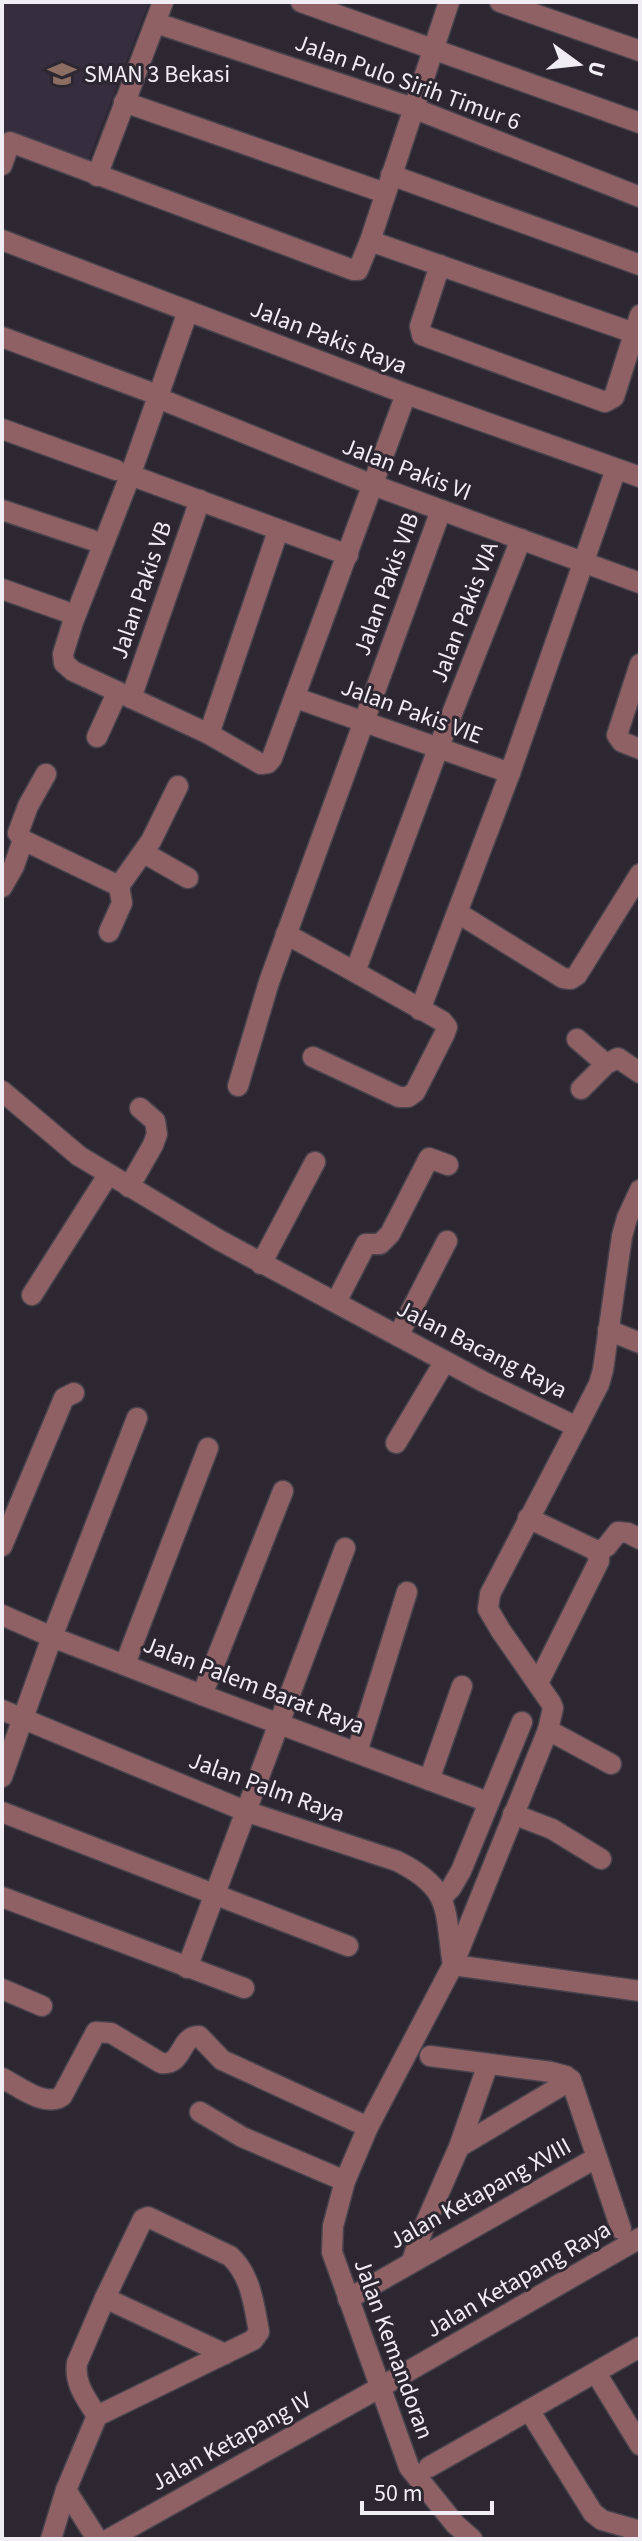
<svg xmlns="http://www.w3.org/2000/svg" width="642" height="2541" viewBox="0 0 642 2541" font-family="'Source Sans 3',sans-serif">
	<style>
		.built { fill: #362d3e }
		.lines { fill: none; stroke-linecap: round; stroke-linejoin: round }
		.minor-casing { stroke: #48434d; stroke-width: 23 }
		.minor { stroke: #8f6165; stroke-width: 20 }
		.labels { text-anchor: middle; stroke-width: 6; stroke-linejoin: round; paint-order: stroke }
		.poi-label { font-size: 24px; fill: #f1edf5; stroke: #2d2732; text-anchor: start }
		.street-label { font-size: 24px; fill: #f1edf5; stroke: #2d2732 }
	</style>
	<rect width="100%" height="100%" fill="#2d2732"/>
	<polygon class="built" points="2,2 149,2 87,163 2,130"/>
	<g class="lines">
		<defs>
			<g id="minor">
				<polyline points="301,2 640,123"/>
				<polyline points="500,2 640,51"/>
				<polyline points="156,23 413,108 640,197"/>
				<polyline points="124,102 385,193"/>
				<polyline points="2,165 10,142 353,270 358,270 370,241 449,2"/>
				<polyline points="391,175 640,265"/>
				<polyline points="97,176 163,2"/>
				<polyline points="2,240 406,394 640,477"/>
				<polyline points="370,241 634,333"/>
				<polyline points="440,265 420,326 422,335 605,402 614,397 640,315"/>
				<polyline points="188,311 130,476 73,622 63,654 64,663 73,671 209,734 261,764 268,763 272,758 406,394"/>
				<polyline points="2,337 147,391"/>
				<polyline points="158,398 373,485 640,583"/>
				<polyline points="2,429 116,470"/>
				<polyline points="141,479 348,555"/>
				<polyline points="2,510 92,540"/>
				<polyline points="2,589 64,611"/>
				<polyline points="640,664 617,735 622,742 640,749"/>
				<polyline points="131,698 200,500"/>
				<polyline points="296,698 510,773"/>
				<polyline points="209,734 278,531"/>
				<polyline points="97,737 117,693"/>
				<polyline points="23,840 119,886 151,841 178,786"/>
				<polyline points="144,853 188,878"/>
				<polyline points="2,887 14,866 23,840 18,833 28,806 46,774"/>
				<polyline points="458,913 563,978 571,979 577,975 640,874"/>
				<polyline points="109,932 122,903 119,886"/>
				<polyline points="286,934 355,972 438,749 521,539"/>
				<polyline points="420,1010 510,773 616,469"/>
				<polyline points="577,1039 606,1064"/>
				<polyline points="313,1057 399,1097 408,1097 415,1092 444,1035 447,1027 442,1021 355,972"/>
				<polyline points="238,1086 269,982 441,510"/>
				<polyline points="581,1089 606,1064 618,1058 640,1073"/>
				<polyline points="2,1091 79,1156 219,1240 484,1382 577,1427 490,1594 488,1609 501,1631 551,1703 553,1708 548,1730 453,1965 368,2127 345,2181 333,2226 332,2252 409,2467 455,2524 472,2539"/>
				<polyline points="129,1187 153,1145 157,1134 155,1121 140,1108"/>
				<polyline points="261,1264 315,1162"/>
				<polyline points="32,1295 108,1175"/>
				<polyline points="336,1302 366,1244 380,1244 390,1234 429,1158 448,1165"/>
				<polyline points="608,1330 640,1343"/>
				<polyline points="398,1336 447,1241"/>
				<polyline points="577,1427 599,1384 603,1370 622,1236 627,1218 640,1190"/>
				<polyline points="396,1443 445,1361"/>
				<polyline points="528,1518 593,1549 599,1556 599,1561 538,1683"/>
				<polyline points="2,1546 64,1398 74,1393"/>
				<polyline points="597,1553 607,1546 618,1532 628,1533 640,1539"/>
				<polyline points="2,1615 52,1637 202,1695 488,1802"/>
				<polyline points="125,1664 208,1448"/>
				<polyline points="202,1695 283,1491"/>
				<path d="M2 1710 245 1811 397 1861C453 1889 444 1909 453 1965L640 1991"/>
				<polyline points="548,1730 611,1764"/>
				<polyline points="357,1752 407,1592"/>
				<polyline points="2,1777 52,1637 137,1418"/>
				<polyline points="429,1780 462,1686"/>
				<polyline points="2,1812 348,1946"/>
				<polyline points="513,1814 552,1829 601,1859"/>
				<polyline points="2,1897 244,1988"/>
				<polyline points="442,1897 451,1888 461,1871 522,1722"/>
				<polyline points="187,1968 345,1548"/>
				<polyline points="2,1989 42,2006"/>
				<polyline points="430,2056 551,2072 566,2076 571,2080"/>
				<path d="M2 2078C18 2086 45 2108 62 2096L96 2032 111 2033 161 2063C184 2066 179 2036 199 2036L222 2060 368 2127"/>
				<polyline points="571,2080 621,2229"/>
				<polyline points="200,2112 242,2137 345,2181"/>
				<polyline points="459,2147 571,2080"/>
				<polyline points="412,2261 423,2229 459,2147 488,2064"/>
				<polyline points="105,2298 225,2354"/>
				<polyline points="348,2299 596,2158"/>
				<polyline points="596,2373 640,2445"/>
				<polyline points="529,2410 593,2513 602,2520 640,2531"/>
				<path d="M97 2416 253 2340 259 2332C254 2305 251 2275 230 2256L148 2217 143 2219 105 2298 77 2363C74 2384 86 2398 97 2416L66 2490 97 2539"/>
				<polyline points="429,2467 640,2347"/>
				<polyline points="51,2539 66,2490"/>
				<polyline points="109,2539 379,2388 640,2238"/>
			</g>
		</defs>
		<use href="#minor" class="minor-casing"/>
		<use href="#minor" class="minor"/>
	</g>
	<defs>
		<symbol id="school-bare" viewBox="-9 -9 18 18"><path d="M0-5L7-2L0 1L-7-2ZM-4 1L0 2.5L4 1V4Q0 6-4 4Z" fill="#8d6e63" stroke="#2d2732" stroke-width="2.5" paint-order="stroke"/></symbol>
	</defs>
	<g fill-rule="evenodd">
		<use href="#school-bare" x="42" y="54" width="40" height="40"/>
	</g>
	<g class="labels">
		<g class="poi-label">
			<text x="84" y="82">SMAN 3 Bekasi</text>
		</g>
		<g class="street-label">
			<text transform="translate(408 82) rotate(20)" y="8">Jalan Pulo Sirih Timur 6</text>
			<text transform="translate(329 337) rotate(21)" y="8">Jalan Pakis Raya</text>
			<text transform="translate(407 469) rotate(21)" y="8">Jalan Pakis VI</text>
			<text transform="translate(386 584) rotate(-70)" y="8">Jalan Pakis VIB</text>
			<text transform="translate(141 590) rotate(-71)" y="8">Jalan Pakis VB</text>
			<text transform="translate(464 612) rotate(-69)" y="8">Jalan Pakis VIA</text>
			<text transform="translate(412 711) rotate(20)" y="8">Jalan Pakis VIE</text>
			<text transform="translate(482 1349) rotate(27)" y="8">Jalan Bacang Raya</text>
			<text transform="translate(254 1685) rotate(21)" y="8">Jalan Palem Barat Raya</text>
			<text transform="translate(267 1787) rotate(20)" y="8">Jalan Palm Raya</text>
			<text transform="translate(480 2193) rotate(-29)" y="8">Jalan Ketapang XVIII</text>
			<text transform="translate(518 2279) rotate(-30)" y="8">Jalan Ketapang Raya</text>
			<text transform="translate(394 2349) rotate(70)" y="8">Jalan Kemandoran</text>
			<text transform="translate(231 2441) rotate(-29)" y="8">Jalan Ketapang IV</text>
		</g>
	</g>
	<rect width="642" height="2541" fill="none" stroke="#f1edf5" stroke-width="8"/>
	<g transform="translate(578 64) rotate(105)" stroke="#2d2732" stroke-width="6" paint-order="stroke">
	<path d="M0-6L14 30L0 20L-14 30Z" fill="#f1edf5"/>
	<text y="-12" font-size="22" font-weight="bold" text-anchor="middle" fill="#f1edf5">U</text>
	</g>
	<path d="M362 2501v12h130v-12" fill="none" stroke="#f1edf5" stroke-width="4"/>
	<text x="374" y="2501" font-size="24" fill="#f1edf5" stroke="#2d2732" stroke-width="6" paint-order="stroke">50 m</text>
</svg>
